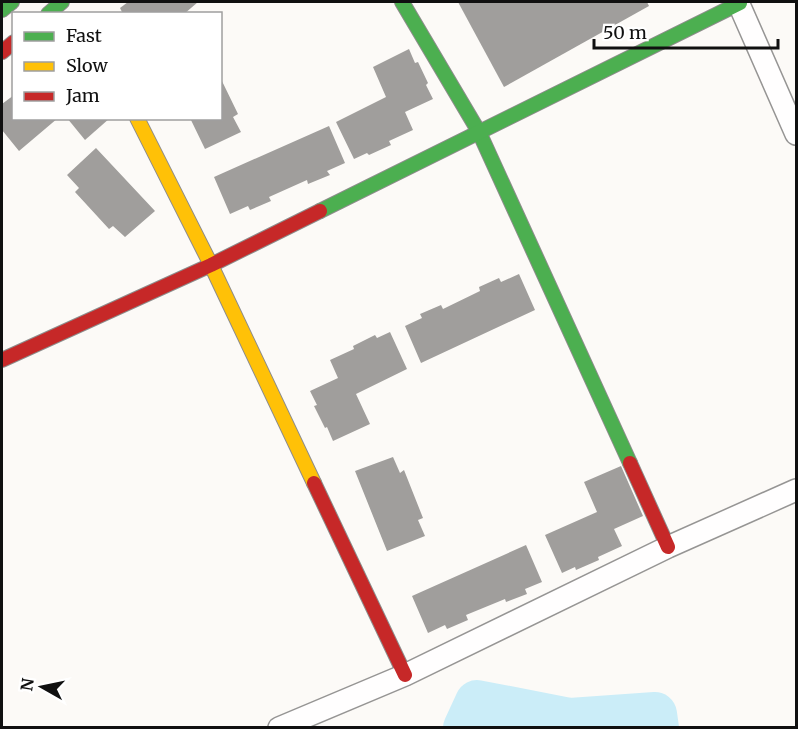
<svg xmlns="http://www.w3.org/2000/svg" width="798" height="729" viewBox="0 0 798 729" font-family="Merriweather,serif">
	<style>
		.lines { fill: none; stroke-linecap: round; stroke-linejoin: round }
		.river { stroke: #cbedf8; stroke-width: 44 }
		.building { fill: #a09e9c }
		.street-casing { stroke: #969594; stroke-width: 24 }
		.fast-casing { stroke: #8d8c8b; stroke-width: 16 }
		.slow-casing { stroke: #8d8c8b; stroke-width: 16 }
		.jam-casing { stroke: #8d8c8b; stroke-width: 16 }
		.street { stroke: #fffefe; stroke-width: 21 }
		.fast { stroke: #4caf50; stroke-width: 14 }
		.slow { stroke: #ffc107; stroke-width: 14 }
		.jam { stroke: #c62828; stroke-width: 14 }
	</style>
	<rect width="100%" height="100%" fill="#fcfaf7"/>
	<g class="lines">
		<polyline class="river" points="465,728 477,702 570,720 655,714 657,728"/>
	</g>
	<g class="building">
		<polygon points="128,2 198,2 184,14 123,14 120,8"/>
		<polygon points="458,2 647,2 649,6 504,87"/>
		<polygon points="409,49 415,63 418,62 428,83 426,85 433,99 405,112 413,130 389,141 391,145 369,155 367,153 354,159 336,122 386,97 373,67"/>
		<polygon points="220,77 238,114 233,117 241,132 205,149 190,118 220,118"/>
		<polygon points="14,95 14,118 58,118 19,151 2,130 2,111 3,111 2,104"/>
		<polygon points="67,118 110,118 85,140"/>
		<polygon points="329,126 345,163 327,171 330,175 308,184 307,180 269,197 271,201 250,210 248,206 230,214 214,177"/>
		<polygon points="96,148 155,211 125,237 113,226 109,229 75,192 79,188 67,175"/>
		<polygon points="519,274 535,310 421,363 405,326 422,318 420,314 441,305 443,309 480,291 479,287 499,278 501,282"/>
		<polygon points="390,332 407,369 356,394 370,424 333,441 327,427 325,428 314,406 317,405 310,391 338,378 330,360 354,349 353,346 375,335 377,338"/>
		<polygon points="393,457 400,473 404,470 423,518 418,520 425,536 387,551 355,471"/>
		<polygon points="621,466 643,516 614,529 622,546 598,557 599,560 576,570 575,567 562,573 545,535 597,512 584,482"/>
		<polygon points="526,545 542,582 525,589 527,594 506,602 505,599 466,615 468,620 447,629 445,625 428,633 412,596"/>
	</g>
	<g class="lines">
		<defs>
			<g id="street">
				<polyline points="738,2 796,134"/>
				<polyline points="279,728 405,675 668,547 796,490"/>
			</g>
			<g id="fast">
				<polyline points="402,2 479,132 630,463"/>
				<polyline points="2,10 12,2"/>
				<polyline points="48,14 62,2"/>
				<polyline points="320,211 740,3"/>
			</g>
			<polyline id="slow" points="137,118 211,265 314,483"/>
			<g id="jam">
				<polyline points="2,52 14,42"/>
				<polyline points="2,360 211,265 320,211"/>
				<polyline points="630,463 668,547"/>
				<polyline points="314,483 405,675"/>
			</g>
		</defs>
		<use href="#street" class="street-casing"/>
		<use href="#fast" class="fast-casing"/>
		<use href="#slow" class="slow-casing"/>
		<use href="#jam" class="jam-casing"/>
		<use href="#street" class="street"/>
		<use href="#fast" class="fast"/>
		<use href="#slow" class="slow"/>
		<use href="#jam" class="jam"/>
	</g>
	<rect width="798" height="729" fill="none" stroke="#101010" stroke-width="6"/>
	<rect x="12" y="12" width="210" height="108" fill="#ffffff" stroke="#9f9f9f" stroke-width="1.5"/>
	<rect x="24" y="32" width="30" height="9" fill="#4caf50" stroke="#9f9f9f" stroke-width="1.5"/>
	<text x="66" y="42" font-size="18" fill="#101010">Fast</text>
	<rect x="24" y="62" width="30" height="9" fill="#ffc107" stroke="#9f9f9f" stroke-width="1.5"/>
	<text x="66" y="72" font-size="18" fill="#101010">Slow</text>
	<rect x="24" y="92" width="30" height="9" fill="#c62828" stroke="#9f9f9f" stroke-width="1.5"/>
	<text x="66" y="102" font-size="18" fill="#101010">Jam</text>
	<g transform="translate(42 687) rotate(279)" stroke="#ffffff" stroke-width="4.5" paint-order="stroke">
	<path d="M0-4.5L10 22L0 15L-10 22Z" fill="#101010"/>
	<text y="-9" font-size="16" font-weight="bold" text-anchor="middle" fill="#101010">N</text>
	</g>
	<path d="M594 39v9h184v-9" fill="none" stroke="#101010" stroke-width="3"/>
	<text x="603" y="39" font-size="18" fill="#101010" stroke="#ffffff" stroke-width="4.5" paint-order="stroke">50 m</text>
</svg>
